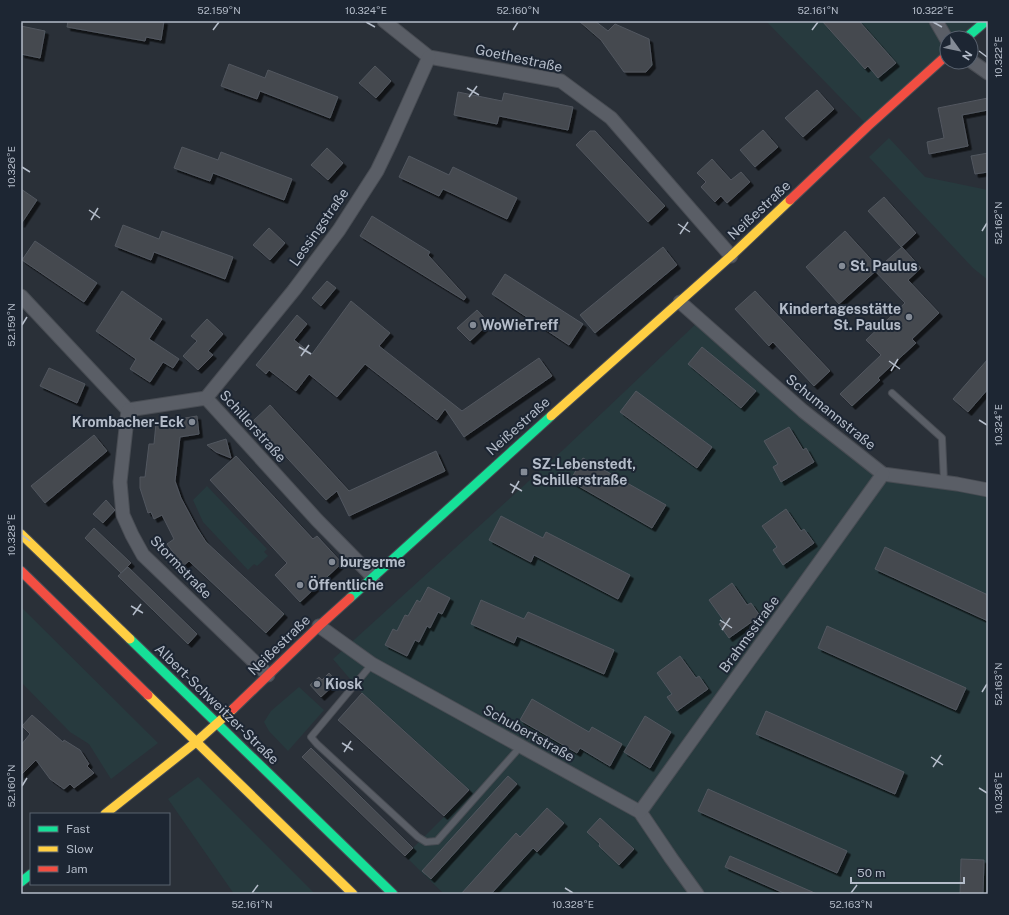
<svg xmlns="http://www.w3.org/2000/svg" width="1009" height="915" viewBox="0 0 1009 915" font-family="'Public Sans',sans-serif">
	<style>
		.green { fill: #273a3e }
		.building { fill: #444950; stroke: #52575f; filter: url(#shadow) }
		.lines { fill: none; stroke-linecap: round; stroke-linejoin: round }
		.lane-casing { stroke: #484c53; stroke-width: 8 }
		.street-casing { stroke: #484c53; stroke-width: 15 }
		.fast-casing { stroke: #484c53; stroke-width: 11 }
		.slow-casing { stroke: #484c53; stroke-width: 11 }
		.jam-casing { stroke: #484c53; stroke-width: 11 }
		.lane { stroke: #5a5e66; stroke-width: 6 }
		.street { stroke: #5a5e66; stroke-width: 13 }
		.fast { stroke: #16e098; stroke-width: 9 }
		.slow { stroke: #ffcf43; stroke-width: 9 }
		.jam { stroke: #f24e42; stroke-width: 9 }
		.ticks { fill: none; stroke: #b4bcc9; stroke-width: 1.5 }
		.poi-dot { fill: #848b96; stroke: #1d2633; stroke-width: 1.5 }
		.labels { text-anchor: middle; stroke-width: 4; stroke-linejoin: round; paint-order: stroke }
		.street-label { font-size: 14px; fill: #b4bcc9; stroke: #1d2633 }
		.poi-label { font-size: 14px; font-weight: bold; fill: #b4bcc9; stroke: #1d2633; text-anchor: start }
		.neatline { fill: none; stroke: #b4bcc9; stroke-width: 1.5 }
		.ticks-label { font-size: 10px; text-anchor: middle; fill: #b4bcc9 }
	</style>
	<defs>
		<filter id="shadow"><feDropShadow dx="3.5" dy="3.5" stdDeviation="0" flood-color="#0009"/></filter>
	</defs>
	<rect width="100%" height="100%" fill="#2a3038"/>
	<g class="green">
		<polygon points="766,21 986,21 967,38 947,38 947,56 868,126"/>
		<polygon points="889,138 925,177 988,190 988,280 973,268 869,157"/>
		<polygon points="700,320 883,474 988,490 988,894 444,894 405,856 470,791 362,693 333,659 563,450"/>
		<polygon points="207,486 267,549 264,552 268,556 257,566 254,564 248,570 203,522 193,500"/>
		<polygon points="21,607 158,743 111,779 89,744 70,732 21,682"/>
		<polygon points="299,687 324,710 288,751 269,731 264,722 271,711"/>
		<polygon points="198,777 315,894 234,894 168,799"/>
	</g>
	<g class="building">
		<polygon points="68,21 164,21 161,40 146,37 145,41 67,27"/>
		<polygon points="579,21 595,21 608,31 615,24 649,39 652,65 646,72 624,72 601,40"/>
		<polygon points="822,21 859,21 896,63 878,78 868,66 865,69"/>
		<polygon points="21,26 45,31 40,58 21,54"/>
		<polygon points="229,64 265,78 268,70 338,97 330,118 260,91 257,99 221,86"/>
		<polygon points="375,66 391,81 376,98 359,83"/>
		<polygon points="817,90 834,109 803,137 785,118"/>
		<polygon points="458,92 502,101 504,93 573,107 568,130 499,116 497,124 454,115"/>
		<polygon points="988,98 988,110 962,115 968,146 929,154 927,142 944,138 938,108"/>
		<polygon points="763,130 778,147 755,167 740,150"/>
		<polygon points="590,131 595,131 665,206 648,222 576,145"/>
		<polygon points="182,147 218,160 221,152 292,179 284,200 213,173 210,181 174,168"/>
		<polygon points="327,148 343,163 328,180 311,165"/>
		<polygon points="988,153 988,172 975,174 971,156"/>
		<polygon points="409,156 449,175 453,167 517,198 507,219 443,189 439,196 399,177"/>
		<polygon points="712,159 731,180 741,172 750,182 727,203 721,196 715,202 701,187 706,182 697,173"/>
		<polygon points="21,189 37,200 21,224"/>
		<polygon points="884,197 916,233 901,247 868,211"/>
		<polygon points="372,216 430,252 428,255 466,297 464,300 360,236"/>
		<polygon points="123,225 159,239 162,231 233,257 225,279 154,252 151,260 115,246"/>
		<polygon points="269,228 285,243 270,260 253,245"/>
		<polygon points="845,231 879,268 839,304 806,267"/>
		<polygon points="35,241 97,283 84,302 22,260"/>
		<polygon points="663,247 677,265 595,333 580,315"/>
		<polygon points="902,247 921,268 908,280 939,313 912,339 916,343 878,378 880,380 852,406 840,394 881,355 866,340 905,303 875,271"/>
		<polygon points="505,274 583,324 569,345 492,294"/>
		<polygon points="327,281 336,288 321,306 312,298"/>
		<polygon points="122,291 162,319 149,339 179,359 173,368 163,362 150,382 130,369 136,359 96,331"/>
		<polygon points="755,291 830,371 814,386 773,342 769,346 735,309"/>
		<polygon points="351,301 390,333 379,346 462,411 539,358 552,376 464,437 445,409 437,420 365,364 337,397 309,374 296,391 269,370 266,374 256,365 297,315 307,324 294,340 312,354"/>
		<polygon points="477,310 489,323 470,341 457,328"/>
		<polygon points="207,319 223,334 208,351 213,355 198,370 183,356 197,341 191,336"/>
		<polygon points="702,347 756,391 741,408 688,364"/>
		<polygon points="988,359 988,389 968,412 953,399"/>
		<polygon points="49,368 85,384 77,403 40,386"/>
		<polygon points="636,391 712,447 697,468 620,412"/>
		<polygon points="270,405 349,491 436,451 445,471 349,516 337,491 326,500 253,421"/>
		<polygon points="197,416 199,434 180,437 175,481 181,498 197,528 206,542 284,614 266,633 189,561 183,566 167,544 174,539 162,515 154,519 151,512 148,513 140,488 140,477 145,477 149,444 154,444 156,423"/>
		<polygon points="789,427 803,450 806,448 814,462 781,482 773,467 778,464 764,441"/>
		<polygon points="94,435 107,451 45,503 31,486"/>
		<polygon points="226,439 231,458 216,452 207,445"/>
		<polygon points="236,456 313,539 317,536 342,563 300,602 275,575 287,563 210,480"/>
		<polygon points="583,458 666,505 652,528 570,481"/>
		<polygon points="106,500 114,509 115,510 103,523 93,514"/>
		<polygon points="786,509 801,531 804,529 814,543 783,565 773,550 777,547 762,526"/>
		<polygon points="501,516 543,538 546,532 630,575 618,599 534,555 531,562 489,540"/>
		<polygon points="94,528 131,563 121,573 85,538"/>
		<polygon points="885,547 988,595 988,621 875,569"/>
		<polygon points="128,567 197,634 188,644 118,576"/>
		<polygon points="732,583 747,605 751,603 760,616 729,638 719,624 724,621 709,600"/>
		<polygon points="428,587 450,598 442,614 438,612 430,628 427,626 419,642 415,640 407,656 385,645 393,629 397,631 405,615 408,616 417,600 420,602"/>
		<polygon points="481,600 524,619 528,612 614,650 604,674 517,636 514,643 471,624"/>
		<polygon points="827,626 966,688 956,710 818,648"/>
		<polygon points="680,656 696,678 699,676 708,689 677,711 667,697 672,694 657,673"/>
		<polygon points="329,673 337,682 321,697 310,685 319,677 322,680"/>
		<polygon points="362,693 469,790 444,816 338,720"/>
		<polygon points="532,699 589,732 592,727 622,744 610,766 580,748 577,753 520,720"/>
		<polygon points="766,711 904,772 895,794 756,734"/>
		<polygon points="32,715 63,742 64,740 80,750 89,764 87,766 94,773 74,788 70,784 64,789 50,779 36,760 21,775 21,745 30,734 22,726"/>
		<polygon points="645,716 671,732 650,768 624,752"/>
		<polygon points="311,748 413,848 405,856 302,757"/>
		<polygon points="508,776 517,784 431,879 422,871"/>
		<polygon points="708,789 847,851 837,873 698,811"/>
		<polygon points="547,808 564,823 537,852 533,848 491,894 461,894 516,833 520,837"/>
		<polygon points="600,818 634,849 619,865 599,846 600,844 587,832"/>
		<polygon points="730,856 817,894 786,894 725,867"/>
		<polygon points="961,859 984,860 983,894 960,894"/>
	</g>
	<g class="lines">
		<defs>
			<g id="lane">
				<polyline points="892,393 942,438 944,482"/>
				<polyline points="372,664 311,737 317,744 418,837 426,842 437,841 521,746"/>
			</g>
			<g id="street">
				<polyline points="384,21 429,57 561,81 611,118 731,256"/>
				<polyline points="936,21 947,40"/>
				<polyline points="971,61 988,73"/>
				<polyline points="21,296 128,410 206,398 317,520 373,577"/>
				<polyline points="680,302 803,411 883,474 957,484 988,490"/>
				<polyline points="206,398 294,290 339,230 377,171 390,144 429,57"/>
				<polyline points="128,410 120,482 123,515 132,535 143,555 268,675"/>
				<polyline points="319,626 372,664 640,812 671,858 697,894"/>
				<polyline points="640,812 883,474"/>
			</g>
			<g id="fast">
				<polyline points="966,38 986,21"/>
				<polyline points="350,598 551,416"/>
				<polyline points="130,639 393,894"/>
				<polyline points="21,882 31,874"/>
			</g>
			<g id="slow">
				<polyline points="551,416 731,256 790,200"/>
				<polyline points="21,534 130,639"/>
				<polyline points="148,695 353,894"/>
				<polyline points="105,814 196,742 233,709"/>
			</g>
			<g id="jam">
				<polyline points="790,200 868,126 947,55"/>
				<polyline points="21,571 148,695"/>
				<polyline points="233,709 319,626 350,598"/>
			</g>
		</defs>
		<use href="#lane" class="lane-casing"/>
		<use href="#street" class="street-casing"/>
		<use href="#fast" class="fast-casing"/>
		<use href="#slow" class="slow-casing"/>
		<use href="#jam" class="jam-casing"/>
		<use href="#lane" class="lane"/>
		<use href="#street" class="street"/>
		<use href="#fast" class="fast"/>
		<use href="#slow" class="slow"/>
		<use href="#jam" class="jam"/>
	</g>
	<path class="ticks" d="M366 22 375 27M933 22 942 27M213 30 219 22M513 30 518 22M812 30 818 22M979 51 987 57M467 88 479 95M469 97 477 86M22 167 30 172M89 210 100 218M91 220 98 208M678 224 690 232M982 231 987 223M680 234 688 222M22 325 27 317M299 347 311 354M301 356 309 345M889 361 900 369M891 371 898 359M979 420 987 425M510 484 522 491M512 493 519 481M22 535 30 541M131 606 143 613M133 615 141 604M720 620 732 628M722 630 730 618M982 692 987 684M342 743 353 750M344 752 351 741M931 757 943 765M933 767 941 755M22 786 27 778M979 788 987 793M565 888 573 893M252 893 258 885M851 893 857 885"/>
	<g class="poi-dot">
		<circle cx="842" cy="266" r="4"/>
		<circle cx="909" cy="317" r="4"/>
		<circle cx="473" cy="325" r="4"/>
		<circle cx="192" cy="422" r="4"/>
		<rect x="520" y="468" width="8" height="8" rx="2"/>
		<circle cx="332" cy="562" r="4"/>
		<circle cx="300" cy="585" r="4"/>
		<circle cx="317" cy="684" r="4"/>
	</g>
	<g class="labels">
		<g class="street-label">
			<text transform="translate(519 58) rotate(12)" y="5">Goethestraße</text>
			<text transform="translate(759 210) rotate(-43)" y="5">Neißestraße</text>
			<text transform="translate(319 227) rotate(-55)" y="5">Lessingstraße</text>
			<text transform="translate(831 412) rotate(39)" y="5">Schumannstraße</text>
			<text transform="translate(253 426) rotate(48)" y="5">Schillerstraße</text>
			<text transform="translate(518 426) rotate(-42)" y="5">Neißestraße</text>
			<text transform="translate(181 567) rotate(46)" y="5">Stormstraße</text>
			<text transform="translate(749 634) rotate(-54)" y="5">Brahmsstraße</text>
			<text transform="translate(279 645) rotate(-44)" y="5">Neißestraße</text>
			<text transform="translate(217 704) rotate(44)" y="5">Albert-Schweitzer-Straße</text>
			<text transform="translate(529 733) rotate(29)" y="5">Schubertstraße</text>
		</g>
		<g class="poi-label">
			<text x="850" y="271">St. Paulus</text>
			<text x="901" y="314" text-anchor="end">Kindertagesstätte<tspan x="901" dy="16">St. Paulus</tspan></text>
			<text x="481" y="330">WoWieTreff</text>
			<text x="184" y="427" text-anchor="end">Krombacher-Eck</text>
			<text x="532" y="469">SZ-Lebenstedt,<tspan x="532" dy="16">Schillerstraße</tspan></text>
			<text x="340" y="567">burgerme</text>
			<text x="308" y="590">Öffentliche</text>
			<text x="325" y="689">Kiosk</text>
		</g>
	</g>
	<rect width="1009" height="915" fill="none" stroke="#1d2633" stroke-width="44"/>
	<rect x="30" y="813" width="140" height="72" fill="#1d2633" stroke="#59626f"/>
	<rect x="38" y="826" width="20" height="6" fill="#16e098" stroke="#59626f"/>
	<text x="66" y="833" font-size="12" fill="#b4bcc9">Fast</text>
	<rect x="38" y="846" width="20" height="6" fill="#ffcf43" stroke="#59626f"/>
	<text x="66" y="853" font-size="12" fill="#b4bcc9">Slow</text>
	<rect x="38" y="866" width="20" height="6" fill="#f24e42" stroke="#59626f"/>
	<text x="66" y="873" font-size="12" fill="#b4bcc9">Jam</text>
	<g transform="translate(959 50) rotate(123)"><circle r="19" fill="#1d2633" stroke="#59626f"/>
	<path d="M0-3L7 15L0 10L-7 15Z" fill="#848b96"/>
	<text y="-6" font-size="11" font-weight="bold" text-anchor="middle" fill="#b4bcc9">N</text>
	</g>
	<path d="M851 877v6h113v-6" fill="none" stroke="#b4bcc9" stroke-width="2"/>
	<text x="857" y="877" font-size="12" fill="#b4bcc9" stroke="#1d2633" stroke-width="3" paint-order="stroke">50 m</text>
	<rect x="22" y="22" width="965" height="871" class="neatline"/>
	<g class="ticks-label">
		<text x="219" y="14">52.159°N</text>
		<text x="366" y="14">10.324°E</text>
		<text x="518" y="14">52.160°N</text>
		<text x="818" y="14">52.161°N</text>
		<text x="933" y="14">10.322°E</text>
		<text transform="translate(998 57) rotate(-90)" y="4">10.322°E</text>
		<text transform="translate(11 167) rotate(-90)" y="4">10.326°E</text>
		<text transform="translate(998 223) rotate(-90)" y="4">52.162°N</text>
		<text transform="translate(11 325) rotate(-90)" y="4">52.159°N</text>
		<text transform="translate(998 425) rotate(-90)" y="4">10.324°E</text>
		<text transform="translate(11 535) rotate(-90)" y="4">10.328°E</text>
		<text transform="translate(998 684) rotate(-90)" y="4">52.163°N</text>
		<text transform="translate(11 786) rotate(-90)" y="4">52.160°N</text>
		<text transform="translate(998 793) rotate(-90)" y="4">10.326°E</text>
		<text x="252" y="908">52.161°N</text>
		<text x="573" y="908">10.328°E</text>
		<text x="851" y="908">52.163°N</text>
	</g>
</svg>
